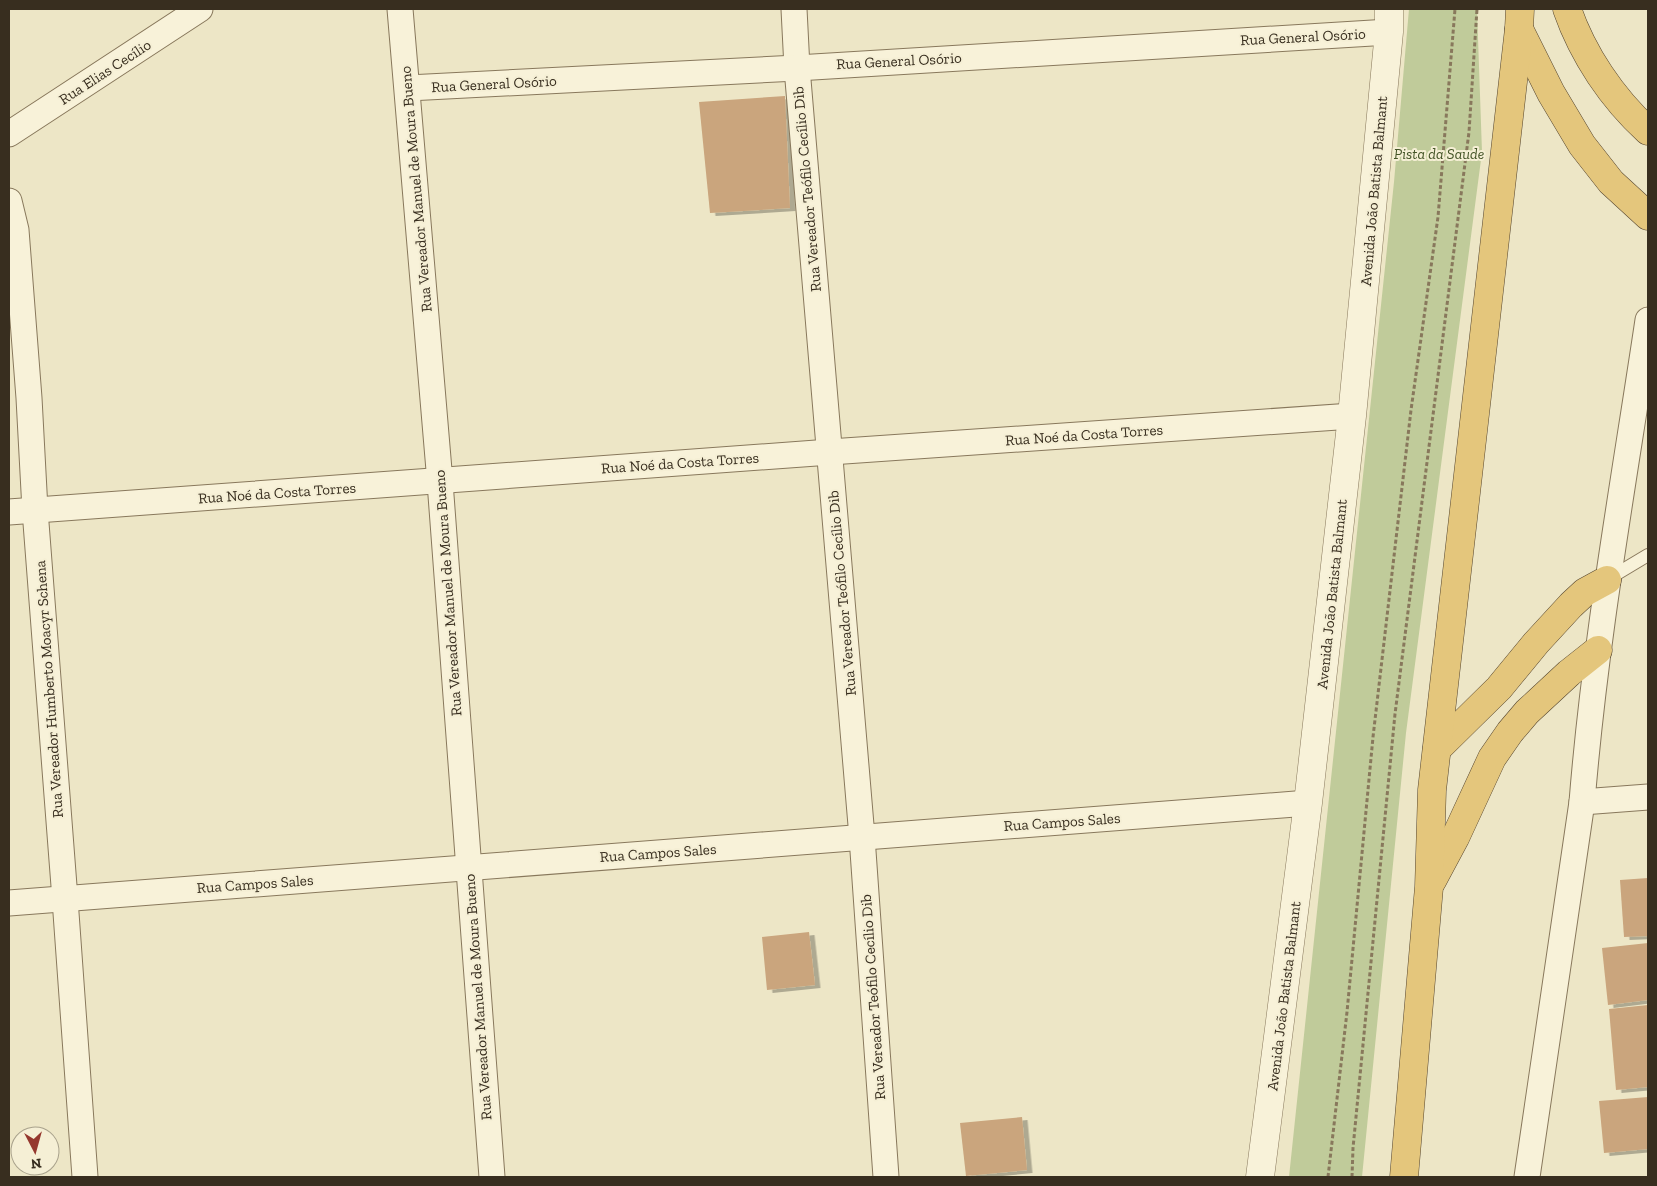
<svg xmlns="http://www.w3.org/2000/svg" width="1657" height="1186" viewBox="0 0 1657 1186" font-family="'Zilla Slab',serif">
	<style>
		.green { fill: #c0cb9a }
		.building { fill: #caa57d; filter: url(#shadow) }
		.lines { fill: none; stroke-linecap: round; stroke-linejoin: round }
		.service-casing { stroke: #88785c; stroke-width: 14 }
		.minor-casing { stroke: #88785c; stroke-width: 27 }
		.tertiary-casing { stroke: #88785c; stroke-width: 29 }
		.trunk-casing { stroke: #564630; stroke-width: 29 }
		.path { stroke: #88785c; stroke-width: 3; stroke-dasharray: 4 2.5; stroke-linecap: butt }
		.service { stroke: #f8f2d9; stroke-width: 12 }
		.minor { stroke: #f8f2d9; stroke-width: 25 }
		.tertiary { stroke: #f8f2d9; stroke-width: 28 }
		.trunk { stroke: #e4c67c; stroke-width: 28 }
		.labels { text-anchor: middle; stroke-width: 4; stroke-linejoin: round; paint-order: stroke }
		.street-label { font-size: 15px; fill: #382e1f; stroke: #f5efd5 }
		.park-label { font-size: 15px; font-style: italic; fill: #445427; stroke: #f5efd5 }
	</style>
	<defs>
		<filter id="shadow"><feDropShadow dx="5.5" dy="3" stdDeviation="0" flood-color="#0004"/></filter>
	</defs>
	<rect width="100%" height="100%" fill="#ede6c6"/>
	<polygon class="green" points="1409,9 1477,9 1482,152 1406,733 1362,1177 1289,1177 1394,182"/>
	<g class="building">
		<polygon points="785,96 790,208 710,213 699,102"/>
		<polygon points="1648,878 1648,936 1624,937 1620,880"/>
		<polygon points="809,932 815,985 767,990 762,937"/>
		<polygon points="1648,943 1648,1000 1608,1005 1602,948"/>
		<polygon points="1648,1005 1648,1087 1616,1090 1609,1009"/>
		<polygon points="1648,1097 1648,1149 1604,1153 1599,1101"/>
		<polygon points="1022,1117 1027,1170 966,1176 960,1123"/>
	</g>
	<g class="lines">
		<defs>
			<polyline id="service" points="1608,579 1648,555"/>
			<g id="minor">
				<polyline points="400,9 440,482 492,1177"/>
				<polyline points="794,9 797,68 862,837 886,1177"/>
				<polyline points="408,88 797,68 1389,32"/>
				<polyline points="9,134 200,9"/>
				<polyline points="9,201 16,230 29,398 35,510 65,899 85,1177"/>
				<polyline points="9,512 830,452 1352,416"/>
				<polyline points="1582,802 1648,797"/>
				<polyline points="9,903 1308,803"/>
				<path d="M1527 1177 1582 802C1595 640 1624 481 1648 320"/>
			</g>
			<polyline id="tertiary" points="1260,1177 1308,803 1352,416 1389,32 1389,9"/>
			<g id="trunk">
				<path d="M1567 9C1583 55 1612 98 1648 131"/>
				<polyline points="1519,29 1551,93 1582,145 1611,182 1648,216"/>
				<polyline points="1437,749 1499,688 1536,643 1571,605 1585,592 1607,580"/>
				<polyline points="1432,881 1455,838 1492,758 1510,732 1527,712 1569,673 1598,650"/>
				<polyline points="1404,1177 1429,887 1432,790 1519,29 1520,9"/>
			</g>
		</defs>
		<use href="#service" class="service-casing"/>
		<use href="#minor" class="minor-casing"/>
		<use href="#tertiary" class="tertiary-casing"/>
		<use href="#trunk" class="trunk-casing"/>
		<g class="path">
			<polyline points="1328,1177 1347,1012 1373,737 1411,410 1438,217 1455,9"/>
			<polyline points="1352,1177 1353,1148 1395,714 1469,132 1477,9"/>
		</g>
		<use href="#service" class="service"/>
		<use href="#minor" class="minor"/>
		<use href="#tertiary" class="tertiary"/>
		<use href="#trunk" class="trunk"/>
	</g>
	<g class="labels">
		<g class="street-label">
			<text transform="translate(1303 37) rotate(-3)" y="5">Rua General Osório</text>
			<text transform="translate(899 61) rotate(-3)" y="5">Rua General Osório</text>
			<text transform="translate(105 72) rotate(-33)" y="5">Rua Elias Cecílio</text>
			<text transform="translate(494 84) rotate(-3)" y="5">Rua General Osório</text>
			<text transform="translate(416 189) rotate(-95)" y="5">Rua Vereador Manuel de Moura Bueno</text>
			<text transform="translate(807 189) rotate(-95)" y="5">Rua Vereador Teófilo Cecílio Dib</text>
			<text transform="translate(1374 191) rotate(-85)" y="5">Avenida João Batista Balmant</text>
			<text transform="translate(1084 435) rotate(-4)" y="5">Rua Noé da Costa Torres</text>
			<text transform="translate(680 463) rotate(-4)" y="5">Rua Noé da Costa Torres</text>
			<text transform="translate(277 493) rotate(-4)" y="5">Rua Noé da Costa Torres</text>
			<text transform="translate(448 593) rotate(-94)" y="5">Rua Vereador Manuel de Moura Bueno</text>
			<text transform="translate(842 593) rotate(-95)" y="5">Rua Vereador Teófilo Cecílio Dib</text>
			<text transform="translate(1332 594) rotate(-84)" y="5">Avenida João Batista Balmant</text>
			<text transform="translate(49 689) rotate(-94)" y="5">Rua Vereador Humberto Moacyr Schena</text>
			<text transform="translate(1062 822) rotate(-4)" y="5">Rua Campos Sales</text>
			<text transform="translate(658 853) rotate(-4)" y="5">Rua Campos Sales</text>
			<text transform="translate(255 884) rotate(-4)" y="5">Rua Campos Sales</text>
			<text transform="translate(1284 996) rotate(-83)" y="5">Avenida João Batista Balmant</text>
			<text transform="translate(478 997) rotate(-94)" y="5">Rua Vereador Manuel de Moura Bueno</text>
			<text transform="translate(873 997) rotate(-94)" y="5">Rua Vereador Teófilo Cecílio Dib</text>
		</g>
		<g class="park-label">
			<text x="1439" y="159">Pista da Saude</text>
		</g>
	</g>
	<rect width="1657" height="1186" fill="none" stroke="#382e1f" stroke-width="20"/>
	<g transform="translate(35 1151) rotate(174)"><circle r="24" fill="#f5efd5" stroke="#a9a28c"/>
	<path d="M0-4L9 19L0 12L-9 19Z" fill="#95382e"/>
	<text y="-8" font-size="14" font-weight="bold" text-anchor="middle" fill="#382e1f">N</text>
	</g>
</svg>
